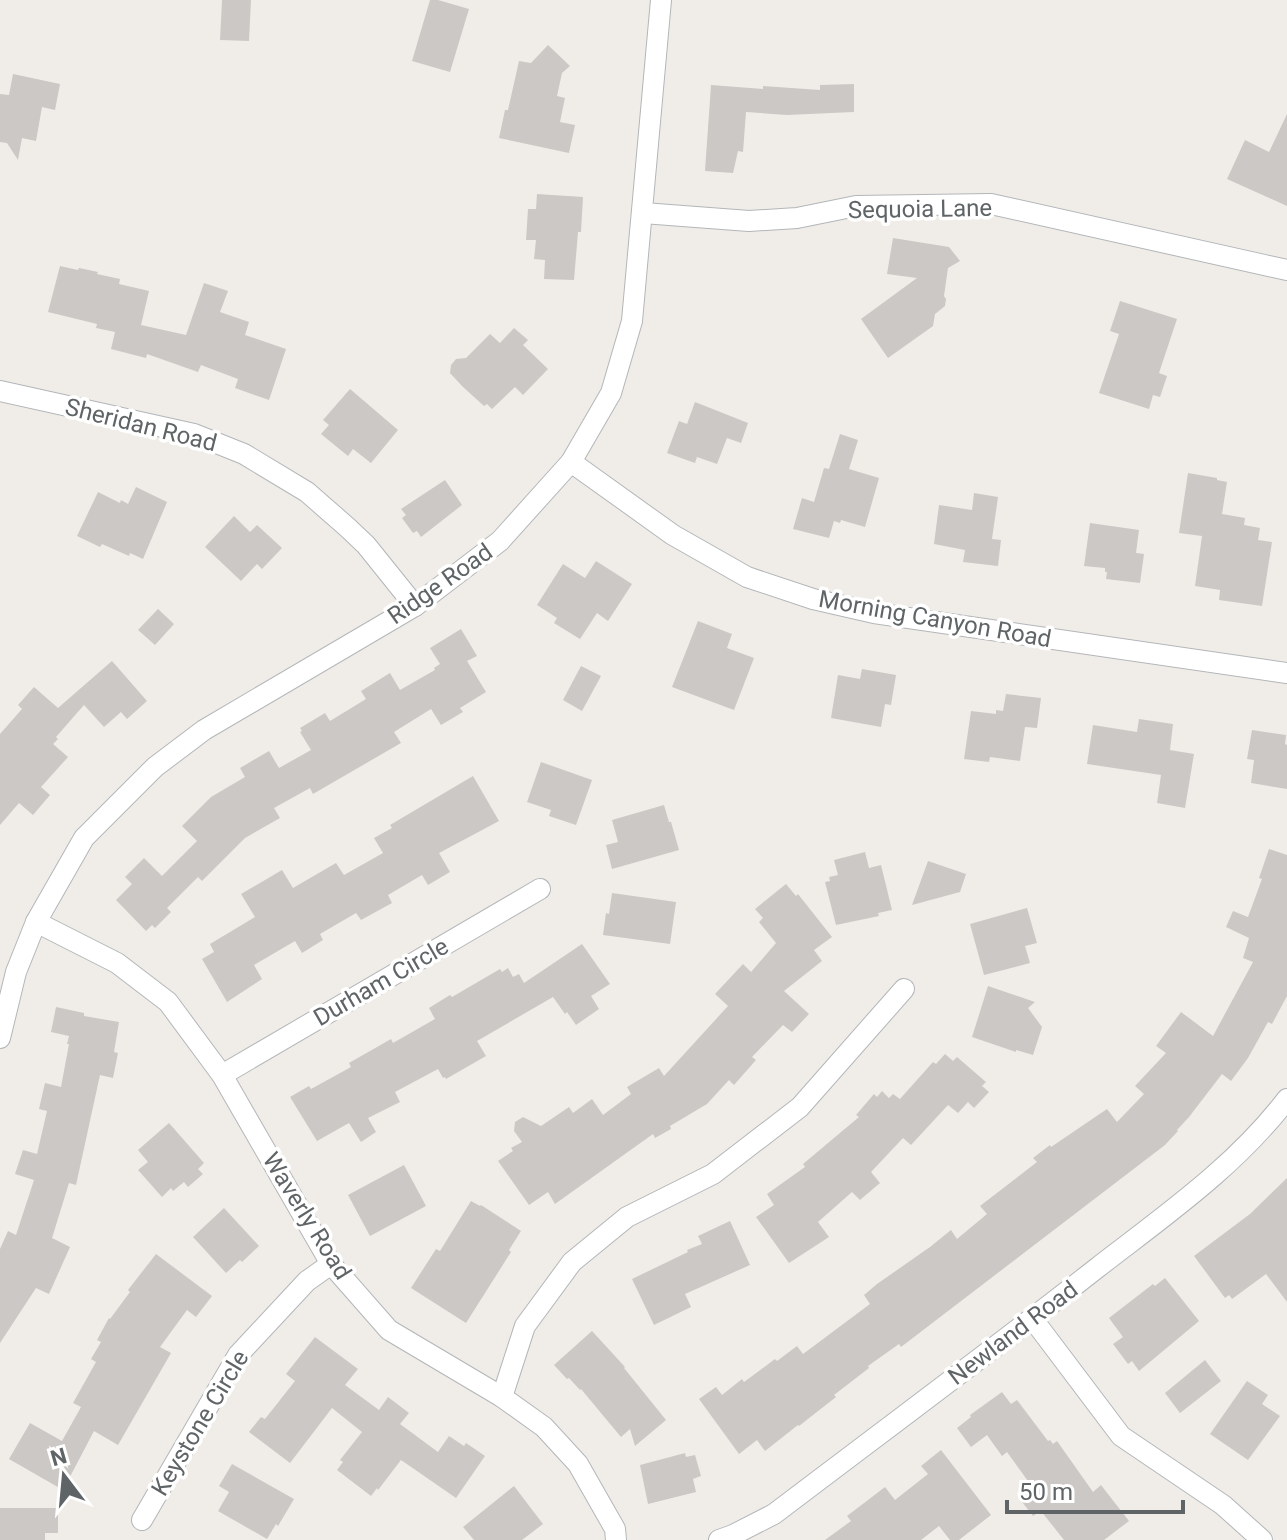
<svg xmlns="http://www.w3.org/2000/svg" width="1287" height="1540" viewBox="0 0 1287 1540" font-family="Roboto,sans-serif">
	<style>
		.building { fill: #ccc8c5 }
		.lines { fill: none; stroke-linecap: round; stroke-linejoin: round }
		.minor-casing { stroke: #b3b6b9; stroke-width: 22 }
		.minor { stroke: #fff; stroke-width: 20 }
		.labels { text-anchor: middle; stroke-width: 7; stroke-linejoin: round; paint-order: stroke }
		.street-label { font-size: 24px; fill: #5f6467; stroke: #fff }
	</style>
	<rect width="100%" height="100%" fill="#f0ede8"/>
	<g class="building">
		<polygon points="222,0 251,0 249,41 220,40"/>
		<polygon points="430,0 438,0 469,9 450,72 412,61"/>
		<polygon points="548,45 570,66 562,73 557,96 565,98 560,122 575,125 569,153 499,138 505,110 508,110 519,61 531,63"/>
		<polygon points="13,74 60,84 55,110 42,107 36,141 22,138 18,160 7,143 0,142 0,94 9,95"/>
		<polygon points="854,84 854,112 787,115 746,112 743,152 738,151 733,173 705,171 711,85 763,89 763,86 820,90 820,85"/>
		<polygon points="1287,114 1287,206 1227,179 1245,140 1269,152"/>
		<polygon points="537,194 583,197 581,232 578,232 574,280 544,279 545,260 534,259 536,240 526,240 528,209 536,209"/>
		<polygon points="893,238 949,247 960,261 948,268 944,296 946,299 945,306 935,314 933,326 888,358 861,319 917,278 887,274"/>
		<polygon points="60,266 78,270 79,268 98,272 97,274 120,279 119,284 149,291 141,325 186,335 204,283 228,291 220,312 249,322 245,335 286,349 269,400 235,388 238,379 201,365 198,372 147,354 146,358 111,349 115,332 96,328 97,324 48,312"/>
		<polygon points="1120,301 1177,319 1159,373 1167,376 1160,397 1153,395 1149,409 1099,393 1119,334 1110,331"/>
		<polygon points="514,328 528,340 523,345 548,369 523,395 515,387 492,409 487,404 484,406 462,386 450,373 451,365 456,359 466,358 490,334 500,343"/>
		<polygon points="350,389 398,430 371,463 353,449 348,456 321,434 329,425 323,420"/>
		<polygon points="695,402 748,423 741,443 727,438 717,464 697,457 695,463 667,453 679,421 687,424"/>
		<polygon points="840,434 858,440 849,469 879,478 865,527 841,520 840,523 834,521 829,538 793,529 802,498 814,502 824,468 829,469"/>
		<polygon points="1188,473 1217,478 1217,480 1227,482 1222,514 1245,518 1244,525 1260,528 1258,540 1272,542 1262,606 1219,600 1220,590 1195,586 1202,536 1179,533"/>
		<polygon points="445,480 462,505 421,537 417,531 413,533 402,518 406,515 401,509"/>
		<polygon points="136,487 167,502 143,559 130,553 129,556 102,544 100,547 77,536 98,492 120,503 121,500 128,504"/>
		<polygon points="974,493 998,497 992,539 1001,540 998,566 963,562 965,550 934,544 939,505 972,510"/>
		<polygon points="234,516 250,532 257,525 282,548 262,569 257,564 241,581 205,547"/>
		<polygon points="1090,523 1139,530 1136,553 1144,554 1140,583 1106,579 1107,572 1105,572 1105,568 1084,566"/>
		<polygon points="596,561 632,584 608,621 597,613 580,639 554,623 557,618 537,605 563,564 585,578"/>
		<polygon points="158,609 174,624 155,645 138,630"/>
		<polygon points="698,621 732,634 727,648 754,658 734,710 672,687"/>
		<polygon points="461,629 477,656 467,661 486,692 460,708 463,712 441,725 431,709 394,732 401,743 313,794 310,788 274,808 280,818 245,838 202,881 198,877 167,908 171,912 155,928 152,925 146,931 116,900 132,884 125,877 144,858 162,876 197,841 182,826 211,797 245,777 240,768 269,751 279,768 311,750 300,732 302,731 300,728 325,713 330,721 366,699 361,691 390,673 400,690 435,670 434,668 440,664 430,648"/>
		<polygon points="112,661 147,701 127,719 121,712 104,727 84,705 56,737 58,739 53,744 68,757 41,787 50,795 33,815 19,803 0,825 0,734 22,709 18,705 34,687 58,708"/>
		<polygon points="581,666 601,676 582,711 563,700"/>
		<polygon points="862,669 896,675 891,705 885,704 881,727 831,718 838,675 860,679"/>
		<polygon points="1006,694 1041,698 1037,728 1025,727 1020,761 990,757 989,762 964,759 971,711 996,714 996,710 1003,711"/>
		<polygon points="1139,719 1173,724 1170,750 1194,754 1185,808 1157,803 1161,775 1087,764 1093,725 1137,732"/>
		<polygon points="1252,730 1286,735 1285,744 1287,745 1287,789 1251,783 1254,760 1247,759"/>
		<polygon points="541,762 592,780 576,825 549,816 551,810 527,802"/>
		<polygon points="473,776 499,821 439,853 450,872 428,885 422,875 388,895 392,903 361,920 356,913 320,934 323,940 302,953 295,941 254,965 262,979 227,1002 202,959 214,952 210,944 255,917 241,894 282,870 293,888 336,863 344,875 383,853 374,838 392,828 390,825"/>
		<polygon points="664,805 669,822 671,822 679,850 612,869 606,845 618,842 612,820"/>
		<polygon points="1269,849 1287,855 1287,996 1272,1024 1268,1022 1248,1058 1231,1081 1222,1074 1189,1117 1177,1130 1178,1131 1165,1145 901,1347 899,1344 868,1366 869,1368 834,1395 836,1397 799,1426 798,1425 765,1451 757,1440 739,1454 699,1399 716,1387 722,1395 742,1379 744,1382 775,1359 777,1361 797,1346 803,1354 870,1304 864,1295 877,1284 930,1247 951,1230 957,1239 987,1214 980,1206 1037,1162 1033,1158 1050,1145 1051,1147 1107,1109 1117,1122 1144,1094 1135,1086 1166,1053 1156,1046 1181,1012 1213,1036 1253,962 1243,958 1249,938 1226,927 1233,911 1248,917 1262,879 1259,878"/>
		<polygon points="865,852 869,868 881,865 892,910 878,913 879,916 836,925 825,882 830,881 829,877 838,875 834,860"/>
		<polygon points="928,861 966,874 960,892 912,905"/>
		<polygon points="786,884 796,896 798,894 832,937 814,950 822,961 784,991 809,1014 792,1032 783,1025 752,1057 756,1060 734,1085 729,1080 707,1104 670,1126 671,1129 655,1138 653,1134 555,1204 548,1192 529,1205 498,1161 513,1151 511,1148 522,1142 514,1131 515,1122 523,1117 541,1126 569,1107 573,1113 592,1099 603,1115 631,1094 627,1087 659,1068 664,1076 728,1006 715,994 743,964 751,972 776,943 759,922 763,918 755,909"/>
		<polygon points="612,893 676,902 670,944 603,935 606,913 609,914"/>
		<polygon points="1027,908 1037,943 1025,946 1030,963 984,975 970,924"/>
		<polygon points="582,944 610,984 591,996 599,1009 576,1025 567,1012 565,1014 553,997 477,1041 486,1056 446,1079 445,1077 443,1078 438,1069 395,1092 400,1102 368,1118 376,1132 361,1142 349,1123 317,1141 290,1097 309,1086 311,1089 351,1067 349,1063 391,1039 393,1043 435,1019 429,1008 450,995 452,997 500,969 502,972 508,968 513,977 519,974 524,983"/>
		<polygon points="988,986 1035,1002 1028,1008 1042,1027 1033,1055 1016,1050 1016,1052 972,1037"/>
		<polygon points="56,1007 84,1013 84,1016 119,1022 114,1052 118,1053 113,1078 100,1075 76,1185 69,1183 52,1238 70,1247 49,1294 36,1288 0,1343 0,1249 8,1231 16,1235 34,1180 15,1174 23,1150 37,1154 47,1111 39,1109 45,1083 61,1087 69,1044 67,1044 69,1036 51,1032"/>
		<polygon points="945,1054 953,1061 957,1057 986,1082 982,1086 989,1092 974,1108 968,1102 958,1113 948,1105 911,1145 903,1138 871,1172 880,1183 860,1200 852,1192 818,1222 829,1237 789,1263 756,1217 774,1205 767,1194 805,1167 803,1164 859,1117 856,1115 874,1094 877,1097 882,1091 889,1098 893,1094 900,1099 933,1062 936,1064"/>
		<polygon points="169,1123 204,1163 198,1169 203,1174 188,1187 184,1182 173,1191 171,1188 162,1197 138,1170 148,1162 138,1150"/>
		<polygon points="404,1165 426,1206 370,1236 348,1195"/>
		<polygon points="1287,1178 1287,1302 1266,1274 1232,1299 1229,1295 1225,1298 1194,1256 1250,1214"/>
		<polygon points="471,1201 480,1206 481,1205 521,1231 509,1250 511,1252 466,1323 411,1288 436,1249 440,1251"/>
		<polygon points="224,1208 259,1246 242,1262 240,1260 226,1273 193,1237"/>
		<polygon points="730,1221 750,1265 685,1294 691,1307 654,1325 632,1279 688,1252 687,1250 702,1244 698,1236"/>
		<polygon points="156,1254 212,1296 196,1317 187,1310 160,1347 171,1353 118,1445 94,1431 63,1490 9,1459 30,1423 62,1441 81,1407 73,1403 96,1362 91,1359 101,1342 97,1340 109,1318 110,1319 130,1292 128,1290"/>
		<polygon points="1165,1278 1199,1321 1139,1371 1132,1361 1128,1364 1113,1344 1123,1337 1109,1318 1153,1284 1155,1286"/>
		<polygon points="592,1331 625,1367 624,1368 666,1420 635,1446 630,1429 621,1437 581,1389 580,1390 569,1378 567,1379 554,1365"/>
		<polygon points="315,1337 358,1369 345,1385 379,1410 388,1397 409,1413 400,1424 438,1452 449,1436 464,1446 466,1443 485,1456 456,1498 401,1460 378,1490 377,1488 371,1496 337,1470 343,1462 340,1460 362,1432 332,1408 290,1463 249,1432 261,1417 265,1419 295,1381 286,1374"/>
		<polygon points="1205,1360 1221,1381 1180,1413 1165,1393"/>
		<polygon points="1247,1381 1268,1395 1262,1404 1280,1416 1248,1460 1210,1434"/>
		<polygon points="1002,1392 1011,1404 1017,1400 1048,1441 1050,1440 1053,1444 1057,1441 1093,1492 1101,1485 1129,1521 1104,1540 1064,1540 1041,1511 1033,1516 1019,1498 1033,1488 1007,1452 1002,1456 987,1435 971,1447 957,1428 971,1417 970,1415"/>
		<polygon points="941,1450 991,1515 959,1540 950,1540 939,1526 921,1540 825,1540 851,1521 847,1516 885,1487 895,1500 928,1474 921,1466"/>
		<polygon points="685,1453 686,1457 695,1455 701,1476 693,1479 696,1492 648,1504 640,1465"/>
		<polygon points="232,1464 294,1499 278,1526 276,1524 267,1539 218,1511 229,1492 219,1486"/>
		<polygon points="514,1486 543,1524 522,1540 474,1540 463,1527"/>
		<polygon points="0,1508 58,1508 58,1533 45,1533 45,1540 0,1540"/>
	</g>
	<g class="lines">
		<defs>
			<g id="minor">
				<polyline points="643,213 749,221 797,218 856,206 991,204 1287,270"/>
				<polyline points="0,391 194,434 244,454 307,492 347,527 366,545 415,606"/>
				<polyline points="571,462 673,535 747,577 813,599 874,613 1287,673"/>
				<polyline points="36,922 117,963 168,1002 222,1075 331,1264 389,1330 502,1397 544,1427 578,1464 615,1529 616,1540"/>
				<polyline points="0,1038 16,972 36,922 84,838 155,767 204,730 415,606 500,541 571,462 611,393 632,321 661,0"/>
				<polyline points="222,1075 540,889"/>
				<polyline points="1032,1318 1121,1436 1223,1505 1262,1540"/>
				<polyline points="502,1397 525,1326 572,1262 627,1217 713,1174 800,1107 904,989"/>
				<polyline points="142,1520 238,1355 307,1281 331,1264"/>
				<path d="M719 1540 733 1535 774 1514C882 1432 991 1351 1097 1268 1164 1216 1235 1167 1287 1099"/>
			</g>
		</defs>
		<use href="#minor" class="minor-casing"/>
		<use href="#minor" class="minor"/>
	</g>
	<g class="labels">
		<g class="street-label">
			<text transform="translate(920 209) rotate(-1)" y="8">Sequoia Lane</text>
			<text transform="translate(141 425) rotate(14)" y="8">Sheridan Road</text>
			<text transform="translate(440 584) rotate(-35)" y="8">Ridge Road</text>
			<text transform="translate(935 619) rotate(10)" y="8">Morning Canyon Road</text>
			<text transform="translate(381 982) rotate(-30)" y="8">Durham Circle</text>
			<text transform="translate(307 1216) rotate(58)" y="8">Waverly Road</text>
			<text transform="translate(1013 1333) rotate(-37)" y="8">Newland Road</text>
			<text transform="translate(200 1423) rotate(-59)" y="8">Keystone Circle</text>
		</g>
	</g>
	<g transform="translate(64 1476) rotate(344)" stroke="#ffffff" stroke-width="6" paint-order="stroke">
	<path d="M0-6L14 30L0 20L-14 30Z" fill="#5f6467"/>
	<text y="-12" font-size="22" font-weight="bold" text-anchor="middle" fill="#5f6467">N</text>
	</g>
	<path d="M1007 1500v12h176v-12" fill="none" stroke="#5f6467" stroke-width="4"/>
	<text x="1019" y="1500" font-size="24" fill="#5f6467" stroke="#ffffff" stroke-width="6" paint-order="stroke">50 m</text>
</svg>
